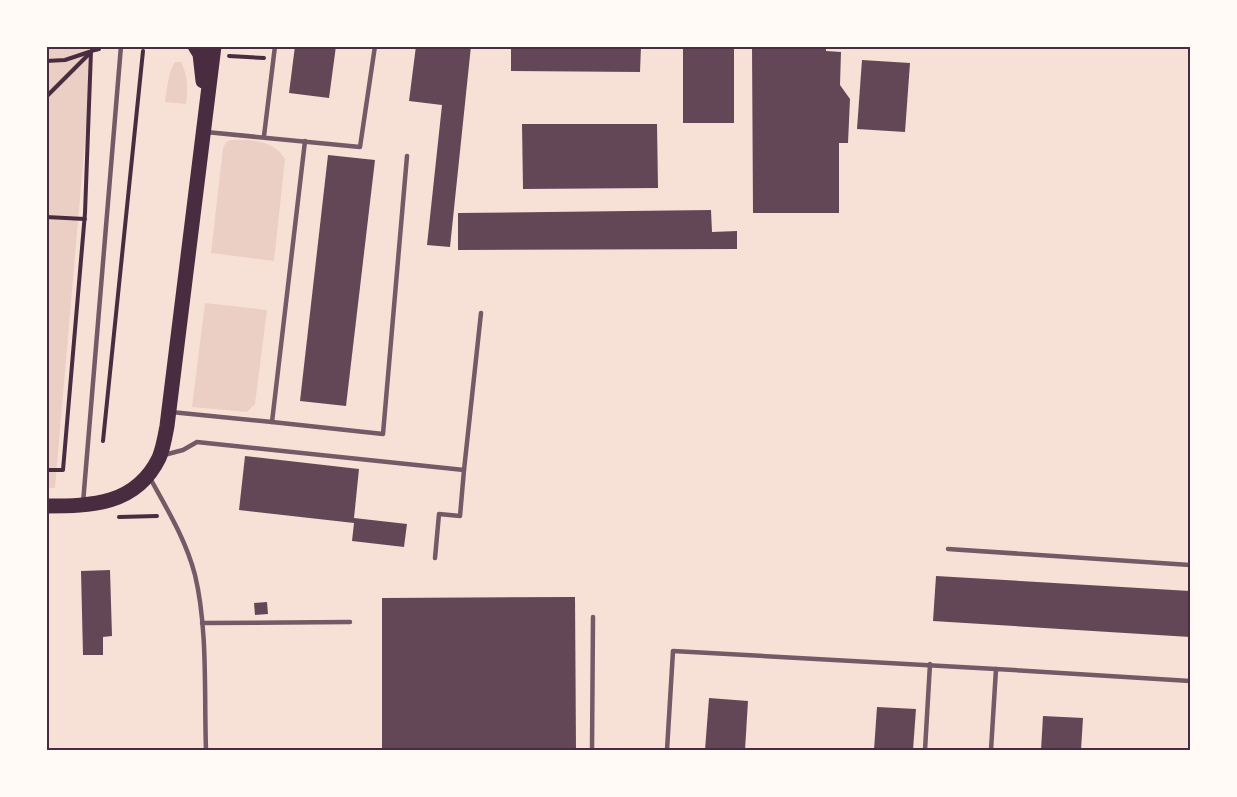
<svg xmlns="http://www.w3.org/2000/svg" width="1237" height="797" viewBox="0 0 1237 797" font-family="'Fira Sans Condensed',sans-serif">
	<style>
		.green { fill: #ebcfc5 }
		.building { fill: #644757 }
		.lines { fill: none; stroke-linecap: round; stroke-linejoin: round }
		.path { stroke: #4a2c40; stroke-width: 4 }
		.service { stroke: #755966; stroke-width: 4.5 }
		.primary { stroke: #4a2c40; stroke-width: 15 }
		.neatline { fill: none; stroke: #4a2c40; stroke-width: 2 }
	</style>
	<rect width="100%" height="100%" fill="#f7e1d7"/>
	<g class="green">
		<polygon points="46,47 93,47 55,488 47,488"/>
		<path d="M175 62H181C188 76 188 89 186 104L165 102C167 89 168 73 175 62Z"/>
		<path d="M231 140C251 139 275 141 285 159L274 261 211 253 223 148 226 142Z"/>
		<polygon points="205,303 267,310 255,404 247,412 192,407"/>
	</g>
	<g class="building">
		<polygon points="295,46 336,46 329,98 289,93"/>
		<polygon points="416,46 471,46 450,247 427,245 442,105 409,101"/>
		<polygon points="511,46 641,46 640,72 511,71"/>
		<rect x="683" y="46" width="51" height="77"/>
		<polygon points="752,46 826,46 826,51 841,52 840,85 850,99 848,143 839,143 839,213 753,213"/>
		<polygon points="862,60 910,63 905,132 857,129"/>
		<polygon points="522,124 657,124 658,188 523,189"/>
		<polygon points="328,155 375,160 346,406 300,401"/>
		<polygon points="711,210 712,232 737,231 737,249 458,250 458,213"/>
		<polygon points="245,456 359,469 354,518 407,524 404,547 352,541 354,523 239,510"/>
		<polygon points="110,570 112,636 103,637 103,655 83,655 81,571"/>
		<polygon points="936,576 1190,591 1190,637 933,621"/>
		<polygon points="575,597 576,750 382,750 382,598"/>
		<polygon points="267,602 268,614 255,615 254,603"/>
		<polygon points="709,698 748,701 745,750 705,750"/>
		<polygon points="877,707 916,709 913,750 874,750"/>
		<polygon points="1043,716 1083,718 1081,750 1041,750"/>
	</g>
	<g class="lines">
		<g class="path">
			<polyline points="229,56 264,58"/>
			<polyline points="46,61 65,60 89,52"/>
			<polyline points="46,97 90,53"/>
			<polyline points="46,217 85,219"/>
			<polyline points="103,441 143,51"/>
			<polyline points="46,470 63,470 85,213 91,51 99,49"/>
			<polyline points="119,517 157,516"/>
		</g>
		<g class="service">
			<polyline points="206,132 360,147 375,46"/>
			<polyline points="264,136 275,46"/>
			<polyline points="171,412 272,422 305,141"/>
			<polyline points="272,422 383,434 407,156"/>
			<polyline points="164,455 183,450 197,442 464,470 481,313"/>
			<path d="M150 478C167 509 186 540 195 575 208 629 204 695 206 750"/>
			<polyline points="83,503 121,46"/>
			<polyline points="948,549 1190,565"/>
			<polyline points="435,558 439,514 460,516 464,470"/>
			<polyline points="202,623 350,622"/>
			<polyline points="592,750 593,617"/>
			<polyline points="667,750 673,651 996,669"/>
			<polyline points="925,750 930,664"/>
			<polyline points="991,750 996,669 1190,681"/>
		</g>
		<g class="primary">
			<polyline points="195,46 200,54 203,81"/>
			<path d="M46 506C92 506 136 505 159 458 163 449 165 437 167 426L214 46"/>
		</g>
	</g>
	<rect width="1237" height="797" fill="none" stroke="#fffaf5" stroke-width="96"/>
	<rect x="48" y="48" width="1141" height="701" class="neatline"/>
</svg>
